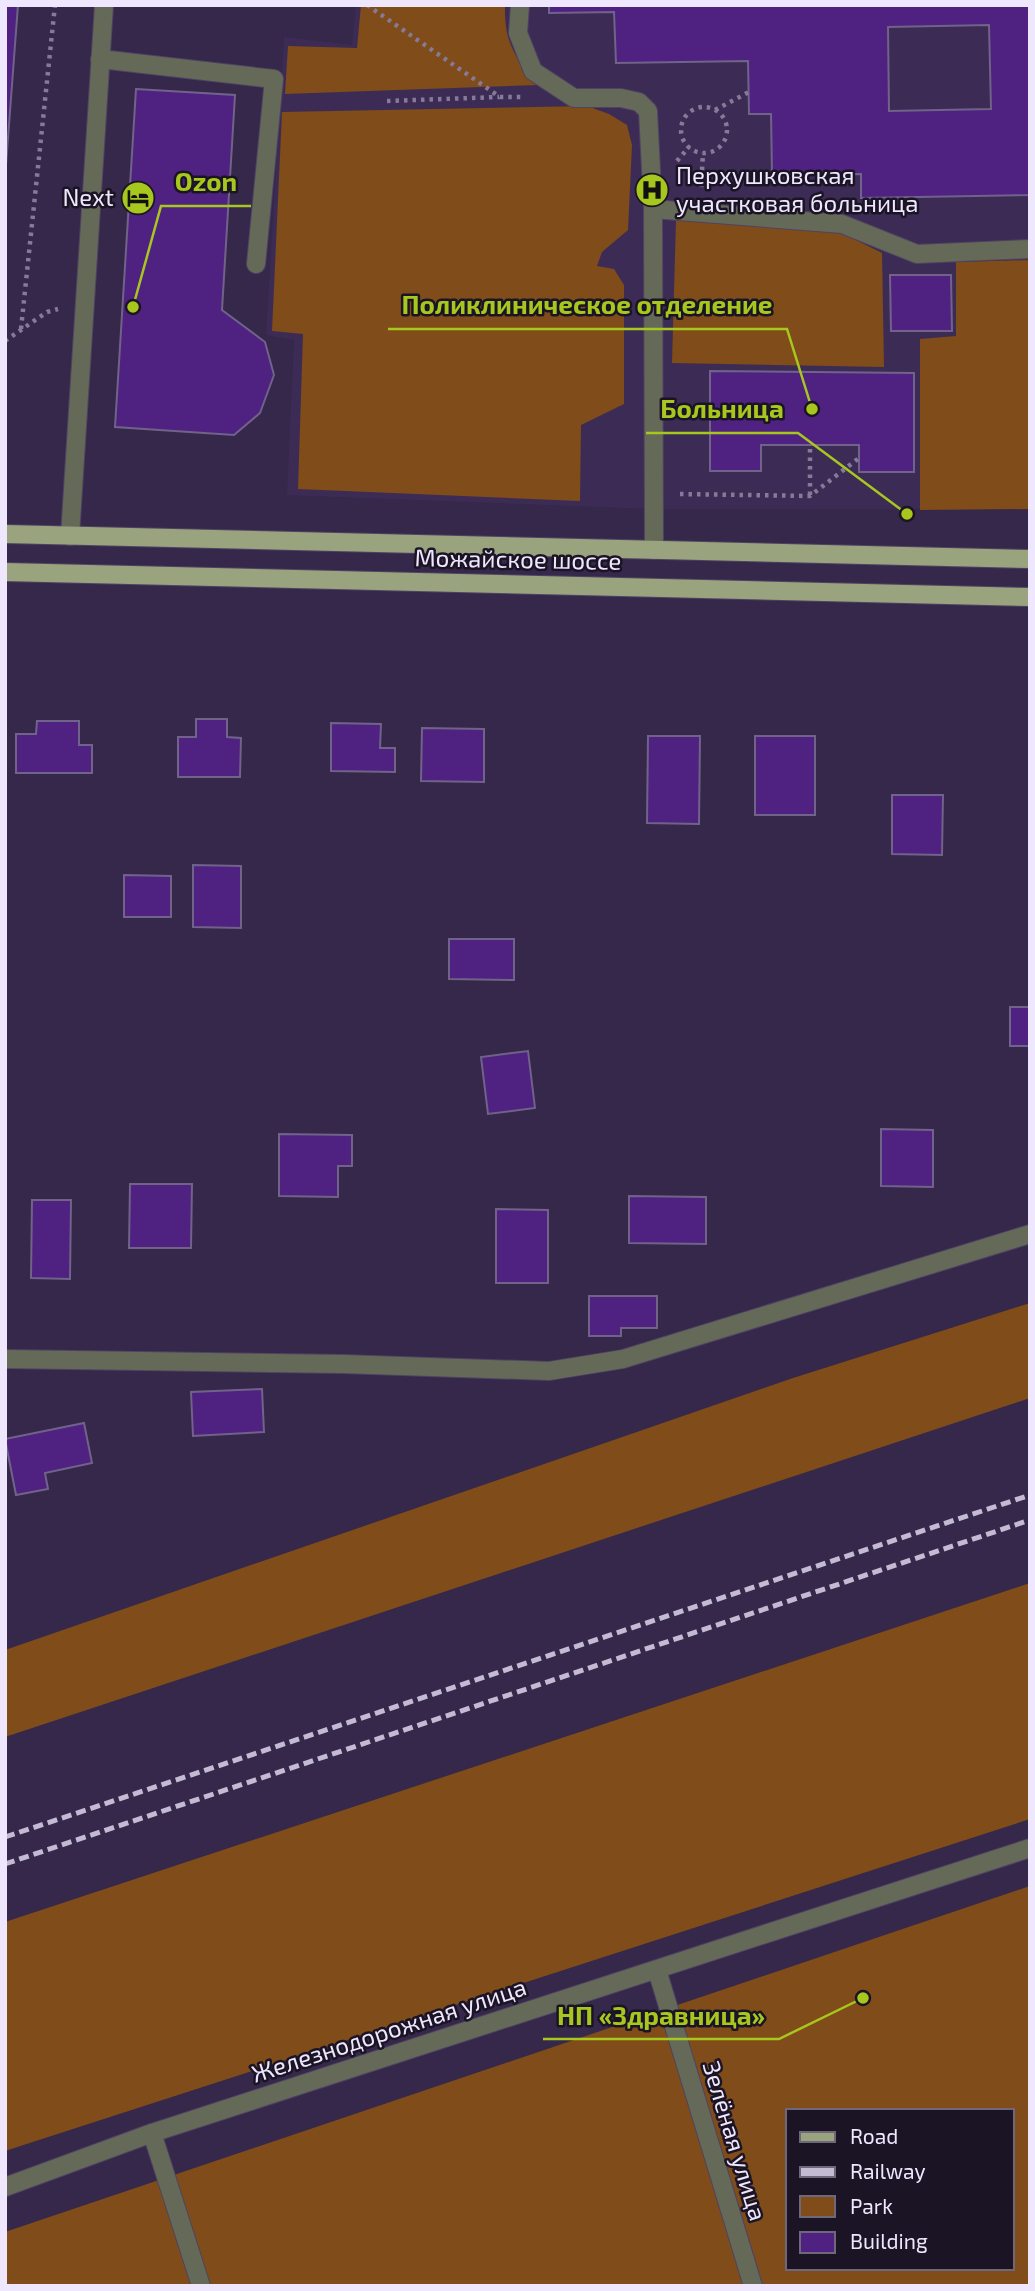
<svg xmlns="http://www.w3.org/2000/svg" width="1035" height="2291" viewBox="0 0 1035 2291" font-family="'Exo 2',sans-serif">
	<style>
		.built { fill: #3c2c55 }
		.green { fill: #7f4c1a; fill-rule: evenodd }
		.building { fill: #4f2282; stroke: #706288; stroke-width: 2; fill-rule: evenodd }
		.lines { fill: none; stroke-linecap: round; stroke-linejoin: round }
		.service-casing { stroke: #4f4363; stroke-width: 20 }
		.minor-casing { stroke: #4f4363; stroke-width: 20 }
		.primary-casing { stroke: #4f4363; stroke-width: 20 }
		.path { stroke: #857a98; stroke-width: 4.5; stroke-dasharray: 3.5 5; stroke-linecap: butt }
		.service { stroke: #656a58; stroke-width: 18 }
		.minor { stroke: #656a58; stroke-width: 18 }
		.primary { stroke: #99a47f; stroke-width: 18 }
		.rail { stroke: #c3bad4; stroke-width: 5; stroke-dasharray: 10 5; stroke-linecap: butt }
		.labels { text-anchor: middle; stroke-width: 5; stroke-linejoin: round; paint-order: stroke }
		.poi-label { font-size: 24px; fill: #efe7fe; stroke: #1a1424; text-anchor: start }
		.street-label { font-size: 24px; fill: #efe7fe; stroke: #1a1424 }
		.leader { fill: none; stroke: #a7c71e; stroke-width: 2.5 }
		.callout-dot { fill: #a7c71e; stroke: #1a1424; stroke-width: 2.5 }
		.callout-label { font-size: 26px; text-anchor: middle; font-weight: bold; fill: #a7c71e; stroke: #1a1424; stroke-width: 5; stroke-linejoin: round; paint-order: stroke }
	</style>
	<rect width="100%" height="100%" fill="#35284a"/>
	<polygon class="built" points="356,5 1030,5 1030,509 654,509 287,495 294,340 266,335 284,37 352,45"/>
	<g class="green">
		<path d="M361 5H505C504 43 515 57 538 85L285 94 288 46 357 48Z"/>
		<polygon points="587,106 609,114 627,125 632,145 628,230 602,252 597,266 614,269 624,285 624,404 581,425 580,501 298,489 303,334 272,331 282,112"/>
		<polygon points="676,220 838,231 882,253 884,367 672,363"/>
		<polygon points="1030,260 1030,509 920,510 920,339 956,336 956,262"/>
		<polygon points="1030,1303 1030,1398 5,1737 5,1650 793,1378"/>
		<polygon points="1030,1583 1030,1819 5,2151 5,1922"/>
		<path d="M1030 1886V2286H5V2232ZM788 2111H1012V2268H788Z"/>
	</g>
	<g class="building">
		<polygon points="5,5 18,5 5,178"/>
		<path d="M549 5H1030V195L861 198V174L772 175 771 114H749L748 61 616 63 614 12 549 13ZM989 25 991 109 889 111 888 27Z"/>
		<polygon points="136,89 235,95 222,310 265,342 274,375 260,413 234,435 115,427"/>
		<polygon points="890,275 951,275 952,331 891,331"/>
		<polygon points="710,371 914,373 914,472 859,472 859,445 761,445 761,471 710,471"/>
		<polygon points="196,719 227,719 227,737 241,738 240,777 178,777 178,737 196,737"/>
		<polygon points="37,721 79,721 79,745 92,745 92,773 16,773 16,734 36,734"/>
		<polygon points="331,723 381,724 380,748 395,748 395,772 331,771"/>
		<polygon points="422,728 484,729 484,782 421,781"/>
		<polygon points="648,736 700,736 699,824 647,823"/>
		<rect x="755" y="736" width="60" height="79"/>
		<polygon points="892,795 943,795 942,855 892,854"/>
		<polygon points="193,865 241,866 241,928 193,927"/>
		<polygon points="124,875 171,876 171,917 124,917"/>
		<polygon points="449,939 514,939 514,980 449,979"/>
		<rect x="1010" y="1007" width="20" height="39"/>
		<polygon points="528,1051 535,1108 488,1114 481,1057"/>
		<polygon points="881,1129 933,1130 933,1187 881,1186"/>
		<polygon points="279,1134 352,1135 352,1166 338,1166 338,1197 279,1196"/>
		<polygon points="130,1184 192,1184 191,1248 129,1248"/>
		<polygon points="629,1196 706,1197 706,1244 629,1243"/>
		<polygon points="32,1200 71,1200 70,1279 31,1278"/>
		<polygon points="496,1209 548,1210 548,1283 496,1283"/>
		<polygon points="589,1296 657,1296 657,1328 621,1328 621,1336 589,1336"/>
		<polygon points="262,1389 264,1432 193,1436 191,1392"/>
		<polygon points="84,1423 92,1463 45,1473 48,1489 16,1495 5,1439"/>
	</g>
	<g class="lines">
		<defs>
			<g id="service">
				<polyline points="520,5 518,33 533,71 574,98 621,98 639,102 648,111 653,209 654,550"/>
				<polyline points="100,59 274,79 256,264"/>
				<polyline points="653,209 842,224 917,254 1030,249"/>
				<polyline points="5,1359 343,1364 549,1371 623,1359 1030,1234"/>
			</g>
			<g id="minor">
				<polyline points="70,536 104,5"/>
				<polyline points="657,1970 753,2286"/>
				<polyline points="152,2133 201,2286"/>
				<polyline points="5,2187 152,2133 1030,1848"/>
			</g>
			<g id="primary">
				<polyline points="5,534 1030,559"/>
				<polyline points="5,572 1030,597"/>
			</g>
		</defs>
		<use href="#service" class="service-casing"/>
		<use href="#minor" class="minor-casing"/>
		<use href="#primary" class="primary-casing"/>
		<g class="path">
			<polyline points="367,5 500,97 524,97"/>
			<polyline points="387,101 499,97"/>
			<circle cx="704" cy="130" r="23"/>
			<polyline points="715,110 749,92"/>
			<polyline points="677,161 689,147"/>
			<polyline points="701,187 703,153"/>
			<polyline points="21,329 55,5"/>
			<polyline points="5,341 47,312 58,309"/>
			<polyline points="680,494 810,496 859,458"/>
			<polyline points="810,495 810,445"/>
		</g>
		<use href="#service" class="service"/>
		<use href="#minor" class="minor"/>
		<use href="#primary" class="primary"/>
		<g class="rail">
			<polyline points="5,1837 1030,1495"/>
			<polyline points="5,1864 1030,1520"/>
		</g>
	</g>
	<defs>
		<symbol id="hospital-disc" viewBox="-11 -11 22 22"><circle r="9.5" fill="#a7c71e" stroke="#1a1424"/><path d="M-5-5h3v3.5h4V-5h3V5h-3V1.5h-4V5h-3Z" fill="#111"/></symbol>
		<symbol id="hotel-disc" viewBox="-11 -11 22 22"><circle r="9.5" fill="#a7c71e" stroke="#1a1424"/><path d="M-6-4.5h1.5V1H6V5H4.5V3h-9V5H-6ZM-4 0a1.8 1.8 0 1 1 3.6 0ZM.5 0V-2.5h3Q6-2.5 6 0Z" fill="#111"/></symbol>
	</defs>
	<g fill-rule="evenodd">
		<use href="#hospital-disc" x="633" y="171" width="38" height="38"/>
		<use href="#hotel-disc" x="119" y="179" width="38" height="38"/>
	</g>
	<g class="labels">
		<g class="poi-label">
			<text x="676" y="184">Перхушковская<tspan x="676" dy="28">участковая больница</tspan></text>
			<text x="114" y="206" text-anchor="end">Next</text>
		</g>
		<g class="street-label">
			<text transform="translate(518 560) rotate(1)" y="8">Можайское шоссе</text>
			<text transform="translate(389 2031) rotate(-18)" y="8">Железнодорожная улица</text>
			<text transform="translate(734 2141) rotate(73)" y="8">Зелёная улица</text>
		</g>
	</g>
	<path class="leader" d="M133 307L161 206H251M812 409L787 329H388M907 514L798 433H646M863 1998L779 2039H543"/>
	<g class="callout-dot">
		<circle cx="133" cy="307" r="7"/>
		<circle cx="812" cy="409" r="7"/>
		<circle cx="907" cy="514" r="7"/>
		<circle cx="863" cy="1998" r="7"/>
	</g>
	<g class="callout-label">
		<text x="206" y="191">Ozon</text>
		<text x="587" y="314">Поликлиническое отделение</text>
		<text x="722" y="418">Больница</text>
		<text x="661" y="2025">НП «Здравница»</text>
	</g>
	<rect width="1035" height="2291" fill="none" stroke="#efe7fe" stroke-width="14"/>
	<rect x="786" y="2109" width="228" height="161" fill="#1a1424" stroke="#6f687b" stroke-width="2"/>
	<rect x="800" y="2132" width="35" height="10" fill="#99a47f" stroke="#6f687b" stroke-width="2"/>
	<text x="850" y="2144" font-size="21" fill="#efe7fe">Road</text>
	<rect x="800" y="2167" width="35" height="10" fill="#c3bad4" stroke="#6f687b" stroke-width="2"/>
	<text x="850" y="2179" font-size="21" fill="#efe7fe">Railway</text>
	<rect x="800" y="2196" width="35" height="21" fill="#7f4c1a" stroke="#6f687b" stroke-width="2"/>
	<text x="850" y="2214" font-size="21" fill="#efe7fe">Park</text>
	<rect x="800" y="2232" width="35" height="21" fill="#4f2282" stroke="#6f687b" stroke-width="2"/>
	<text x="850" y="2249" font-size="21" fill="#efe7fe">Building</text>
</svg>
